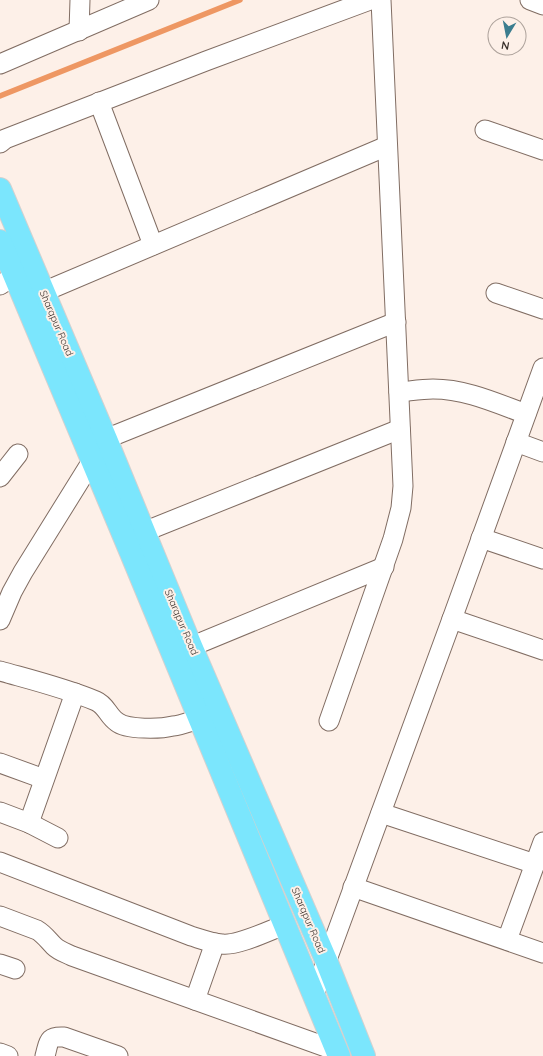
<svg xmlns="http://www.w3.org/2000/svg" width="543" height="1056" viewBox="0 0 543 1056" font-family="Quicksand,sans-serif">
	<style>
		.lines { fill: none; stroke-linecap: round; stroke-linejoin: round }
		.stream { stroke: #ee9763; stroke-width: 5.5 }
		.minor-casing { stroke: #816d63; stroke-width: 21 }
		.major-casing { stroke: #d3d1d0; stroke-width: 24 }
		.minor { stroke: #fff; stroke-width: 19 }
		.major { stroke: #7be6fd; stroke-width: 22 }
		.labels { text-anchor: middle; stroke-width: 4; stroke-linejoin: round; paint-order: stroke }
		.street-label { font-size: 10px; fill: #382f2a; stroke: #fdf0e8 }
	</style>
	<rect width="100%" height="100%" fill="#fdf0e8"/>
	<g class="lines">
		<polyline class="stream" points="0,96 240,0"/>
		<defs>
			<g id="minor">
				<polyline points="530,0 543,5"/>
				<polyline points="79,31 80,0"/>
				<polyline points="0,64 149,0"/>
				<polyline points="99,102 153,245"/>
				<polyline points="485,130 543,150"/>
				<polyline points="0,143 5,139 206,61 370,0"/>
				<polyline points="0,285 14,276"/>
				<polyline points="496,293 543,309"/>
				<polyline points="29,298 387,146"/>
				<path d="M399 392C410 391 422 389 433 389 466 389 496 403 526 414"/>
				<polyline points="516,442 543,452"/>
				<polyline points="93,444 396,322"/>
				<polyline points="0,477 18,454"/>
				<polyline points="131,537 400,429"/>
				<polyline points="481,538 543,559"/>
				<polyline points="452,619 543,650"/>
				<polyline points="0,620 12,592 23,572 92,461"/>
				<polyline points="178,652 384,567"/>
				<path d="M0 671C32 680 65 688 96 701 106 705 108 716 117 722 127 730 161 729 173 726 182 725 191 721 199 719"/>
				<polyline points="329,721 393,539 401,508 403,486 381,0"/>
				<polyline points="0,763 44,779"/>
				<polyline points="0,812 29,823 58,838"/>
				<polyline points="381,813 535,864"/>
				<polyline points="29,823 75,693"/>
				<path d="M0 862 191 936C201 939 211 943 222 944 238 946 268 931 284 925"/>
				<polyline points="353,887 543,953"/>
				<path d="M0 916 37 930C44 934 48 940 54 946 59 951 66 953 72 956L337 1051"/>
				<polyline points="507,940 543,842"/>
				<polyline points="0,964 15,969"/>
				<polyline points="314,995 452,619 543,368"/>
				<polyline points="195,1000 215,943"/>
				<polyline points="0,1053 8,1056"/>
				<path d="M45 1056C49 1042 47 1036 64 1037L118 1056"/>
			</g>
			<g id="major">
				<polyline points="0,189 106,439 191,646 326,960 364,1056"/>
				<polyline points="0,241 131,553 339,1056"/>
			</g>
		</defs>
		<use href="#minor" class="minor-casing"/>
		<use href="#major" class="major-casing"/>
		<use href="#minor" class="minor"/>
		<use href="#major" class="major"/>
	</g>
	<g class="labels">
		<g class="street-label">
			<text transform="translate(57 323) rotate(67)" y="4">Sharqpur Road</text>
			<text transform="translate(182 622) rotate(67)" y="4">Sharqpur Road</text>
			<text transform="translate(309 920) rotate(67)" y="4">Sharqpur Road</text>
		</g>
	</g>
	<g transform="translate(507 36) rotate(190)"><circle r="19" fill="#fdf0e8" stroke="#aea39c"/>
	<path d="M0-3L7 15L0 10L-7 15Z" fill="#3b7d8f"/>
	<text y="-6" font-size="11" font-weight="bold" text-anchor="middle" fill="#382f2a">N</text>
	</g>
</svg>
